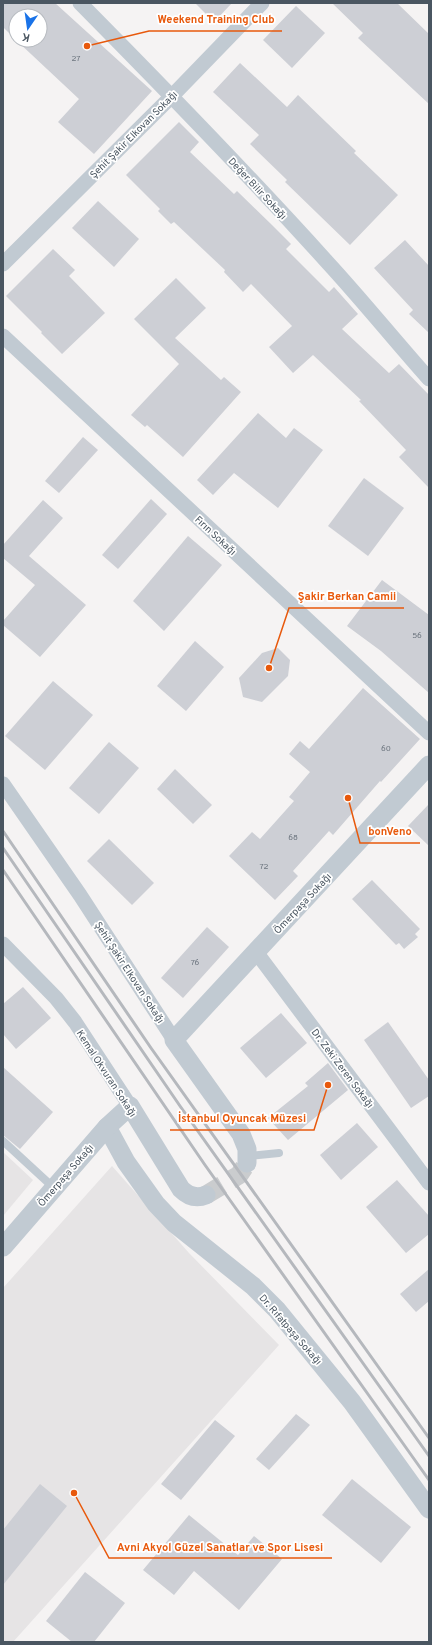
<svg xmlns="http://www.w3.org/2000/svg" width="432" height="1645" viewBox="0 0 432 1645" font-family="Overpass,sans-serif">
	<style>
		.education { fill: #e6e4e5 }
		.building { fill: #cdcfd5 }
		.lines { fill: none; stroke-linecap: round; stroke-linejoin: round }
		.tertiary-tunnel { stroke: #caccce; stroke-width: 19; stroke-dasharray: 19 10; stroke-linecap: butt }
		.service { stroke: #c1cad2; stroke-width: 8 }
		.minor { stroke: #c1cad2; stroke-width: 15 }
		.tertiary { stroke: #c1cad2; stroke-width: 19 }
		.rail { stroke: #b5b8bd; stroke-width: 3 }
		.labels { text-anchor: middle; stroke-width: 3.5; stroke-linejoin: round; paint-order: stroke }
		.number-label { font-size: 8px; fill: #6b747e }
		.street-label { font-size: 10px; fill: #4a5661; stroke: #fff }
		.leader { fill: none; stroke: #e8590c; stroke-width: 1.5 }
		.callout-dot { fill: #e8590c; stroke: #fff; stroke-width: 1.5 }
		.callout-label { font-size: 11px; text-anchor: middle; font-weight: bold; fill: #e8590c; stroke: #fff; stroke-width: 3.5; stroke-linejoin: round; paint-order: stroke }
	</style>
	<rect width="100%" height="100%" fill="#f5f3f3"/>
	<g class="education">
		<polygon points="3,1152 33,1180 3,1216"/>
		<polygon points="112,1166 189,1253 279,1345 13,1642 3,1642 3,1288"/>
	</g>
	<g class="building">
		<polygon points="3,3 55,3 152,91 94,154 58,122 79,99 16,40 40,40 40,16 16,16 16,40 3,27"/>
		<polygon points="195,3 232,3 214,22"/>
		<polygon points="332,3 397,3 429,34 429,104 358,38 363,33"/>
		<polygon points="296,6 325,33 292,68 263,40"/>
		<polygon points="240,63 287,107 298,95 356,151 354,153 398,195 350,245 285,182 287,180 250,144 259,135 213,92"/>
		<polygon points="179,122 199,142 190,152 234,194 237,191 272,225 291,244 286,249 329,292 334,287 358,314 342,329 389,373 399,364 429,395 429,488 399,457 406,450 359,401 361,400 313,355 293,373 269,347 292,326 251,284 243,292 224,272 225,270 174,222 171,224 158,211 160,209 126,175"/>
		<polygon points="98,201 139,239 114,267 72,228"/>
		<polygon points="405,240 429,266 429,333 409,314 413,310 374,268"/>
		<polygon points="53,249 75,270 69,276 105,313 62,354 41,333 42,332 6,296"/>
		<polygon points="176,278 206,308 175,338 221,380 224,377 241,392 183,457 147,425 145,427 131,415 179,364 134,319"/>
		<polygon points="258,413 286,438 294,428 323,450 278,508 234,473 213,495 197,480"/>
		<polygon points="83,437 98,450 59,493 45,481"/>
		<polygon points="364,478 404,508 368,556 328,526"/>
		<polygon points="151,499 167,514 118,569 102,555"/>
		<polygon points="43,500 63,518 29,556 86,605 40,657 3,625 3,621 35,585 3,558 3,545"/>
		<polygon points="188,536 222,565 164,631 133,601"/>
		<polygon points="382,580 429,615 429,693 381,651 347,626"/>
		<polygon points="195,641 224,667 186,711 157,686"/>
		<polygon points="278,648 290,660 288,676 262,702 243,697 239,678 262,653"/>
		<polygon points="53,681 93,715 45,770 5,736"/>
		<polygon points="363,688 420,739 381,782 380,781 333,835 329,831 293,871 298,876 275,900 229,856 252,832 260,839 294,801 289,797 310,772 289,754 300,741 309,749"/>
		<polygon points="109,742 139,768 99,814 69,788"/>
		<polygon points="175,769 212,805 193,824 157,789"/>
		<polygon points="429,804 429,846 408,826"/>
		<polygon points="109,839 154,883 132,905 87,861"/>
		<polygon points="372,880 420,929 415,934 418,937 404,949 399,943 396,945 352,899"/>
		<polygon points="207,927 229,947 183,998 161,978"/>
		<polygon points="23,987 51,1018 16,1049 3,1034 3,1004"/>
		<polygon points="281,1013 307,1043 266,1078 240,1048"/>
		<polygon points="388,1022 429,1080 429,1096 411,1108 364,1040"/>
		<polygon points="328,1063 348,1090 288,1140 268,1118 308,1086 305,1083"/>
		<polygon points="3,1067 53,1112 20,1149 3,1135"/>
		<polygon points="357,1123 378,1147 341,1180 320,1155"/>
		<polygon points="397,1180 429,1216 429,1234 406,1253 366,1207"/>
		<polygon points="429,1269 429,1301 416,1312 400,1294"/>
		<polygon points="296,1414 310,1425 269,1470 256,1459"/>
		<polygon points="215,1420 235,1436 181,1500 161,1484"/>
		<polygon points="352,1479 411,1527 381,1563 322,1515"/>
		<polygon points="40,1484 67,1506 3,1585 3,1530"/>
		<polygon points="189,1515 238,1555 254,1536 282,1559 239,1610 194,1571 174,1595 143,1570"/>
		<polygon points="85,1572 125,1603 94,1642 72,1642 46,1621"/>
	</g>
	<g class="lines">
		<polyline class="tertiary-tunnel" points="206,1195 239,1175 247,1163"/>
		<g class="service">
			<polyline points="3,1141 54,1188"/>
			<polyline points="248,1156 279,1153"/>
		</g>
		<g class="minor">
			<path d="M80 3C164 88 248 174 328 263 363 301 395 341 429 379"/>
			<polyline points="3,264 172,96 262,3"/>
			<polyline points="3,336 429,733"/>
			<polyline points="3,784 80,895 174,1040"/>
			<polyline points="3,944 56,998 75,1022 130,1106"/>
			<polyline points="256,952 429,1183"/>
		</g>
		<g class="tertiary">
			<polyline points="107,1127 126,1162 156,1204 174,1223 253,1286 277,1310 352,1402 429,1509"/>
			<polyline points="247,1163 247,1149 241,1134 174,1040 429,765"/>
			<path d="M3 1247 107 1127 130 1106 181 1189C188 1196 196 1199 206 1195"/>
		</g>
		<g class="rail">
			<polyline points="3,831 151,1048 429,1438"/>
			<polyline points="3,848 180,1106 429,1456"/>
			<polyline points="3,870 205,1165 429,1480"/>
		</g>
	</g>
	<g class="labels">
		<g class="number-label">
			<text x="76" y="61">27</text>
			<text x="417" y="638">56</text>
			<text x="386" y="751">60</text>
			<text x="293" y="840">68</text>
			<text x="264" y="869">72</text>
			<text x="195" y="965">76</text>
		</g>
		<g class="street-label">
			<text transform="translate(133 134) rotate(-45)" y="4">Şehit Şakir Elkovan Sokağı</text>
			<text transform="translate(258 188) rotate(47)" y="4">Değer Bilir Sokağı</text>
			<text transform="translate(216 535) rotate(43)" y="4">Fırın Sokağı</text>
			<text transform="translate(302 903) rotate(-47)" y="4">Ömerpaşa Sokağı</text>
			<text transform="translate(130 972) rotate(57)" y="4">Şehit Şakir Elkovan Sokağı</text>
			<text transform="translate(343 1068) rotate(53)" y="4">Dr. Zeki Zeren Sokağı</text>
			<text transform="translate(107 1073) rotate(57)" y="4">Kemal Okvuran Sokağı</text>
			<text transform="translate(65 1175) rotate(-49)" y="4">Ömerpaşa Sokağı</text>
			<text transform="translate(291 1329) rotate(49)" y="4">Dr. Rıfatpaşa Sokağı</text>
		</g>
	</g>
	<path class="leader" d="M87 46L149 31H282M269 668L289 608H404M348 798L360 843H420M328 1085L314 1130H170M74 1493L109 1558H332"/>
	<g class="callout-dot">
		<circle cx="87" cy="46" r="4"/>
		<circle cx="269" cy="668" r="4"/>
		<circle cx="348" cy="798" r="4"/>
		<circle cx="328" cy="1085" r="4"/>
		<circle cx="74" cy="1493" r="4"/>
	</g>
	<g class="callout-label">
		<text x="216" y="23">Weekend Training Club</text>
		<text x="347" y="600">Şakir Berkan Camii</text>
		<text x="390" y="835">bonVeno</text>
		<text x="242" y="1122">İstanbul Oyuncak Müzesi</text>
		<text x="220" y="1551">Avni Akyol Güzel Sanatlar ve Spor Lisesi</text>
	</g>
	<rect width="432" height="1645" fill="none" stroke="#4a5661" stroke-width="8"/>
	<g transform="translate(28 28) rotate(193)"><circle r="19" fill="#ffffff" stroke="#b7bbc0"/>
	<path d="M0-3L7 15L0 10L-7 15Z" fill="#1a73e8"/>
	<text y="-6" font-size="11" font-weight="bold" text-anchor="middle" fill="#4a5661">K</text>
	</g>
</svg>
